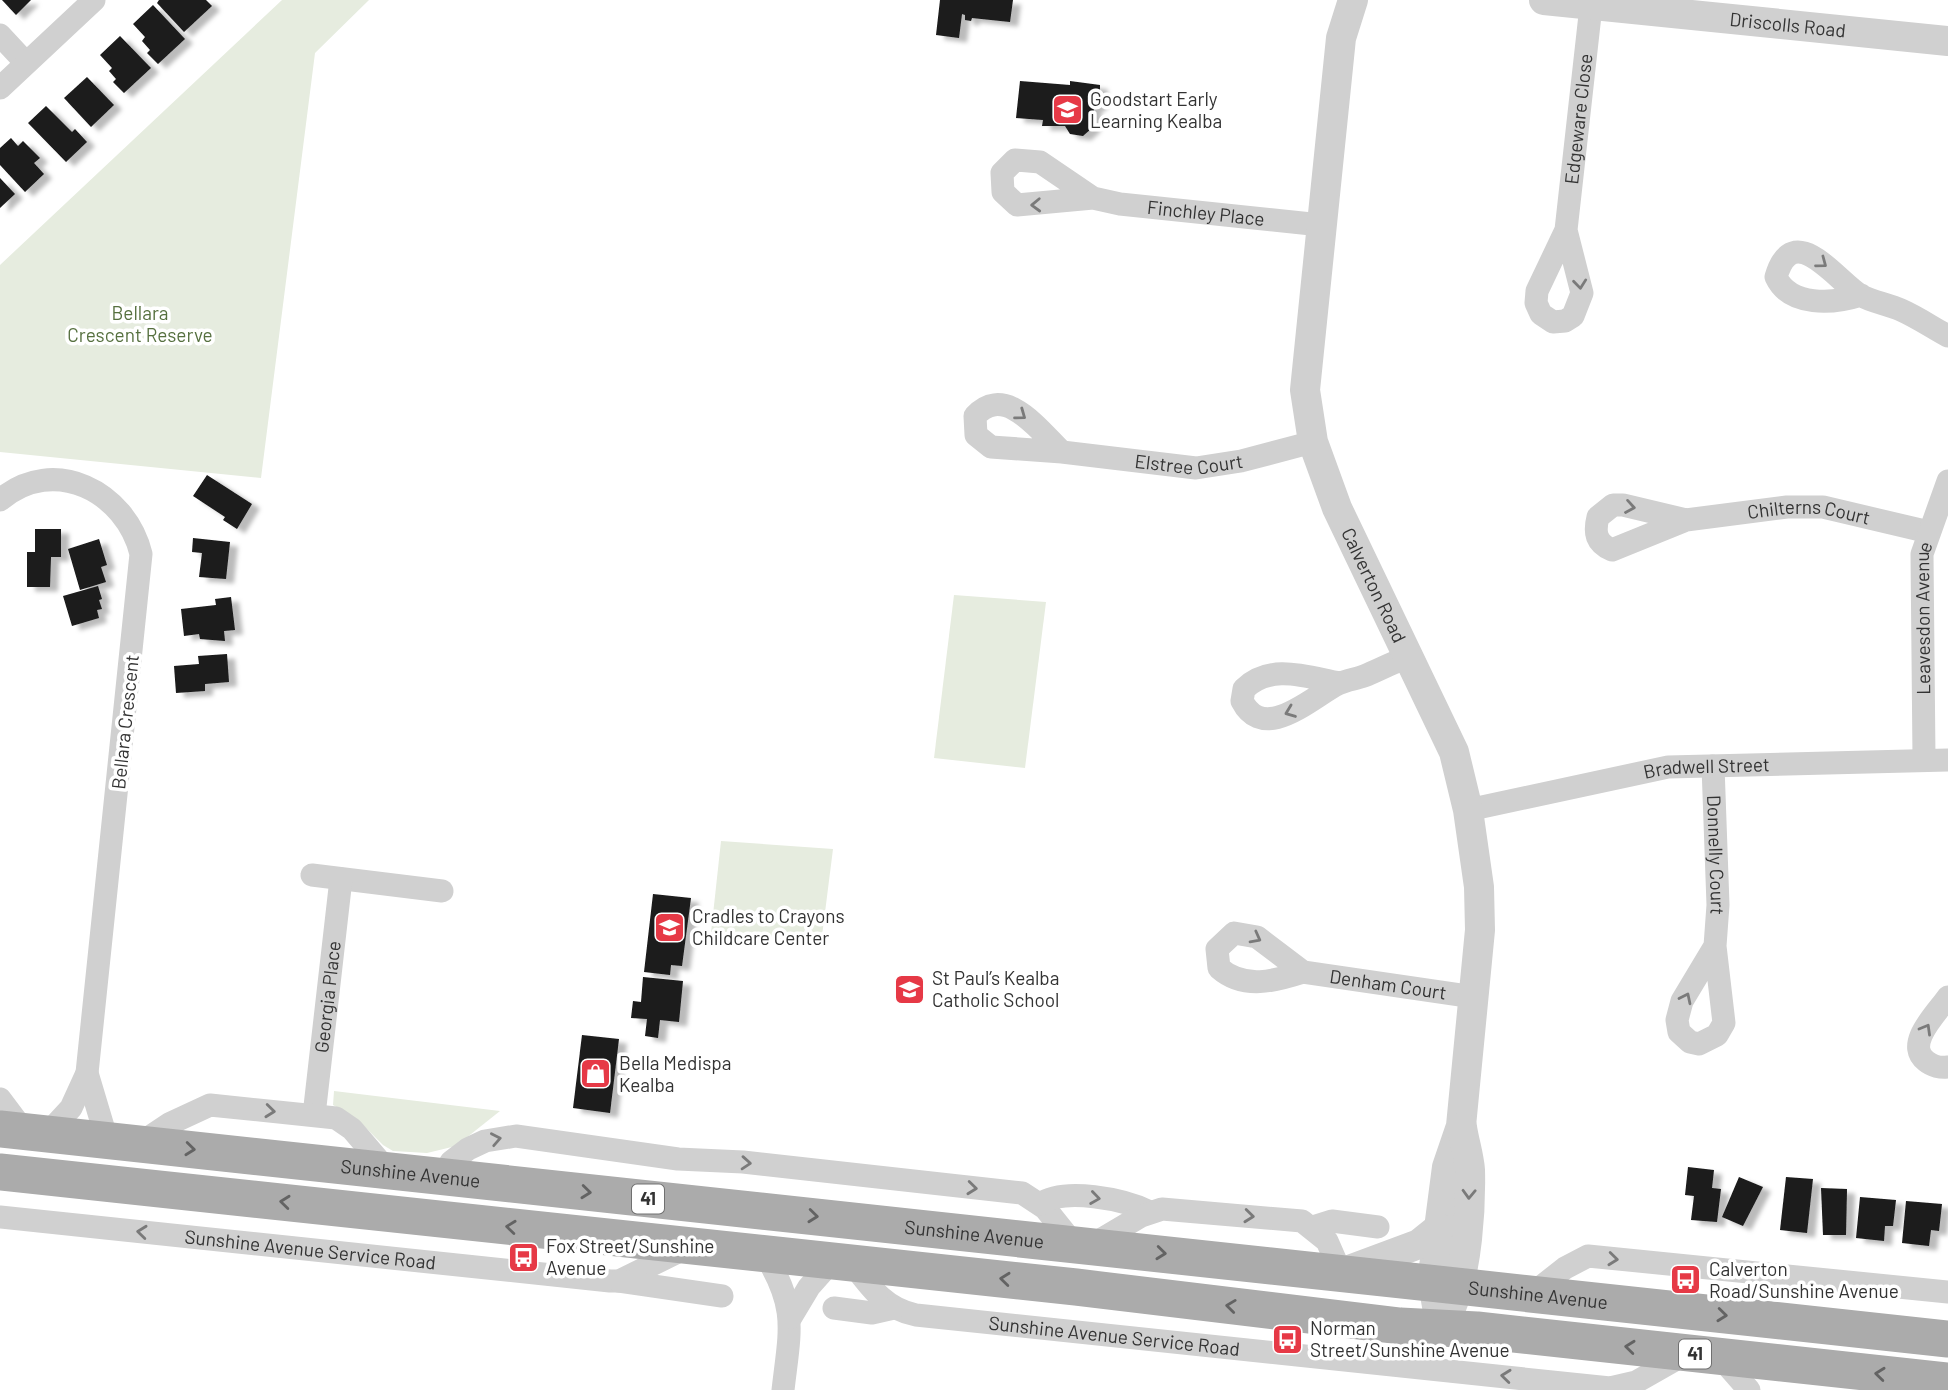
<svg xmlns="http://www.w3.org/2000/svg" width="1948" height="1390" viewBox="0 0 1948 1390" font-family="Barlow,sans-serif">
	<style>
		.green { fill: #e6ecdf }
		.building { fill: #1a1a1a; filter: url(#shadow) }
		.lines { fill: none; stroke-linecap: round; stroke-linejoin: round }
		.minor { stroke: #d0d0d0; stroke-width: 23 }
		.tertiary { stroke: #d0d0d0; stroke-width: 30 }
		.primary { stroke: #ababab; stroke-width: 37 }
		.oneway { stroke: #7a7a7a }
		.oneway2 { stroke: #636363 }
		.labels { text-anchor: middle; stroke-width: 7; stroke-linejoin: round; paint-order: stroke }
		.shield { fill: #fff; stroke: #707070; stroke-width: 2 }
		.shield-label { font-size: 18px; font-weight: bold; fill: #333 }
		.street-label { font-size: 19px; fill: #333; stroke: #fff }
		.poi-label { font-size: 19px; fill: #333; stroke: #fff; text-anchor: start }
		.park-label { font-size: 19px; fill: #56703f; stroke: #fff }
	</style>
	<defs>
		<filter id="shadow"><feDropShadow dx="8" dy="4.5" stdDeviation="2" flood-color="#0004"/></filter>
	</defs>
	<rect width="100%" height="100%" fill="#fff"/>
	<g class="green">
		<polygon points="282,0 369,0 315,53 261,478 0,452 0,265"/>
		<polygon points="954,595 1046,602 1025,768 934,758"/>
		<polygon points="721,841 833,849 821,944 711,933"/>
		<polygon points="334,1091 500,1111 456,1146 427,1153 393,1151 383,1145 357,1119 333,1105"/>
	</g>
	<g class="building">
		<polygon points="2,0 31,0 16,15"/>
		<polygon points="159,0 206,0 212,6 184,32 157,3"/>
		<polygon points="940,0 1013,0 1010,22 972,18 971,21 965,20 965,15 962,14 959,38 936,35"/>
		<polygon points="153,5 185,39 158,64 147,53 150,50 142,41 145,37 133,24"/>
		<polygon points="120,36 151,68 124,93 113,82 116,79 109,71 112,68 100,55"/>
		<polygon points="87,77 114,105 91,127 64,98"/>
		<polygon points="1020,81 1070,85 1070,81 1100,85 1100,104 1094,108 1092,128 1083,136 1070,134 1065,126 1042,126 1043,120 1016,118"/>
		<polygon points="46,106 72,132 75,129 87,142 66,162 28,123"/>
		<polygon points="11,138 18,146 23,141 40,158 34,163 44,174 25,192 0,165 0,148"/>
		<polygon points="0,178 15,194 0,208"/>
		<polygon points="207,475 252,504 237,529 223,520 225,517 193,496"/>
		<polygon points="35,529 61,529 61,557 51,557 50,587 27,587 27,552 35,552"/>
		<polygon points="193,538 230,542 226,579 199,577 202,553 192,552"/>
		<polygon points="99,539 107,565 101,567 106,582 80,590 68,549"/>
		<polygon points="98,586 102,599 99,600 102,609 97,610 99,618 72,626 63,596"/>
		<polygon points="231,597 235,630 224,631 225,641 200,639 199,634 184,636 181,609 216,605 215,599"/>
		<polygon points="227,654 229,682 205,684 205,691 176,693 174,666 199,664 198,656"/>
		<polygon points="653,894 691,898 682,966 671,965 670,975 644,972"/>
		<polygon points="643,977 683,981 679,1022 660,1020 658,1038 645,1036 647,1019 631,1018 633,1001 641,1002"/>
		<polygon points="582,1035 619,1039 610,1113 573,1108"/>
		<polygon points="1688,1167 1714,1170 1712,1188 1721,1189 1717,1222 1691,1220 1694,1196 1685,1195"/>
		<polygon points="1739,1177 1763,1187 1743,1226 1722,1217"/>
		<polygon points="1786,1177 1813,1179 1807,1233 1780,1230"/>
		<polygon points="1821,1188 1847,1189 1846,1235 1823,1235"/>
		<polygon points="1860,1197 1896,1200 1893,1226 1885,1226 1884,1241 1856,1238"/>
		<polygon points="1906,1201 1942,1204 1939,1231 1931,1230 1929,1246 1902,1243"/>
	</g>
	<g class="lines">
		<g class="minor">
			<polyline points="0,35 26,63"/>
			<polyline points="0,88 94,0"/>
			<path id="s1" d="M1093 198 1040 162 1015 160 1002 173 1003 192 1017 205 1093 198 1120 204 1321 225"/>
			<path id="s2" d="M1566 230 1582 293 1573 316 1565 321 1553 322 1541 314 1536 303 1537 291 1566 230 1591 6"/>
			<path d="M1861 295C1833 304 1790 307 1776 277 1793 218 1836 280 1860 295 1872 302 1888 304 1901 310 1917 317 1933 328 1948 336"/>
			<path id="s3" d="M1062 452C1039 430 1005 383 975 416L976 435 991 447 1062 452 1196 468 1241 461 1313 442"/>
			<path d="M0 500C54 454 126 492 141 554L87 1073 71 1108 47 1134"/>
			<path id="s4" d="M1686 520 1623 505H1613L1598 517C1594 533 1596 543 1612 550L1686 520 1787 507H1823L1929 532"/>
			<path d="M1339 683C1307 677 1270 663 1244 689L1242 701C1264 744 1312 697 1338 684 1346 680 1356 679 1364 676 1379 670 1393 662 1409 657"/>
			<path id="s5" d="M1924 758 1922 554 1948 481"/>
			<path id="s6" d="M1713 766 1718 905 1715 946 1724 1023 1717 1035 1699 1044 1690 1042 1679 1032 1677 1020 1682 1001 1715 946"/>
			<path id="s7" d="M1468 810 1668 767 1948 760"/>
			<polyline points="312,875 442,891"/>
			<path id="s8" d="M1303 972C1275 981 1244 990 1219 968L1217 949 1234 933 1257 937 1303 972 1474 997"/>
			<path d="M1948 997C1937 1013 1904 1044 1926 1061 1932 1066 1941 1068 1948 1067"/>
			<polyline points="87,1073 107,1140"/>
			<polyline points="0,1099 24,1131"/>
			<path id="s9" d="M314 1115 341 879"/>
			<polyline points="139,1144 169,1124 210,1105 336,1118 352,1129 387,1170"/>
			<polyline points="443,1177 451,1162 468,1149 485,1141 516,1136 678,1159 743,1162 1022,1193 1045,1208 1073,1243"/>
			<path d="M1040 1204C1064 1187 1124 1199 1150 1212"/>
			<path id="s10" d="M0 1217 610 1281H619L686 1248"/>
			<polyline points="1313,1227 1332,1221 1378,1227"/>
			<polyline points="1092,1245 1141,1216 1162,1209 1302,1221 1327,1241 1341,1273"/>
			<path d="M764 1253C798 1308 790 1329 783 1390"/>
			<path id="s11" d="M852 1263C870 1287 885 1309 916 1315L1610 1388 1636 1382 1687 1353"/>
			<polyline points="619,1281 722,1296"/>
			<polyline points="1532,1294 1565,1268 1588,1256 1948,1292"/>
			<polyline points="834,1308 872,1313 894,1308"/>
			<polyline points="791,1317 809,1287 832,1261"/>
			<polyline points="1720,1357 1749,1390"/>
		</g>
		<g class="tertiary">
			<path id="s12" d="M1353 0 1341 38 1305 390 1313 442 1337 508 1454 752 1468 810 1479 887 1480 930 1461 1126 1447 1167 1434 1267 1433 1283 1441 1329"/>
			<path id="s13" d="M1544 0 1948 41"/>
			<polyline points="1341,1273 1419,1244 1439,1228"/>
			<path d="M1452 1305C1467 1270 1471 1209 1470 1170 1469 1156 1464 1141 1462 1127"/>
		</g>
		<g class="primary">
			<path id="s14" d="M0 1129 1948 1339"/>
			<polyline points="0,1172 1076,1287 1400,1326 1477,1330 1948,1381"/>
		</g>
	</g>
	<defs><path id="oneway-chevron" d="M-2-3.5L2.5 0L-2 3.5" fill="none" stroke-width="1.6" stroke-linecap="round" stroke-linejoin="round" transform="scale(1.75)"/></defs>
	<g class="oneway">
		<use href="#oneway-chevron" transform="translate(1036 205) rotate(178)"/>
		<use href="#oneway-chevron" transform="translate(1822 263) rotate(37)"/>
		<use href="#oneway-chevron" transform="translate(1580 284) rotate(84)"/>
		<use href="#oneway-chevron" transform="translate(1021 415) rotate(36)"/>
		<use href="#oneway-chevron" transform="translate(1630 507) rotate(10)"/>
		<use href="#oneway-chevron" transform="translate(1290 712) rotate(159)"/>
		<use href="#oneway-chevron" transform="translate(1256 938) rotate(28)"/>
		<use href="#oneway-chevron" transform="translate(1686 998) rotate(-64)"/>
		<use href="#oneway-chevron" transform="translate(1926 1029) rotate(-60)"/>
		<use href="#oneway-chevron" transform="translate(270 1111) rotate(6)"/>
		<use href="#oneway-chevron" transform="translate(496 1139) rotate(-11)"/>
		<use href="#oneway-chevron" transform="translate(746 1163) rotate(4)"/>
		<use href="#oneway-chevron" transform="translate(972 1188) rotate(6)"/>
		<use href="#oneway-chevron" transform="translate(1469 1194) rotate(92)"/>
		<use href="#oneway-chevron" transform="translate(1095 1198) rotate(8)"/>
		<use href="#oneway-chevron" transform="translate(1249 1216) rotate(6)"/>
		<use href="#oneway-chevron" transform="translate(142 1232) rotate(-174)"/>
		<use href="#oneway-chevron" transform="translate(1613 1259) rotate(6)"/>
		<use href="#oneway-chevron" transform="translate(1506 1376) rotate(-174)"/>
	</g>
	<g class="oneway2">
		<use href="#oneway-chevron" transform="translate(190 1149) rotate(6)"/>
		<use href="#oneway-chevron" transform="translate(586 1192) rotate(6)"/>
		<use href="#oneway-chevron" transform="translate(285 1202) rotate(-174)"/>
		<use href="#oneway-chevron" transform="translate(813 1216) rotate(6)"/>
		<use href="#oneway-chevron" transform="translate(511 1227) rotate(-174)"/>
		<use href="#oneway-chevron" transform="translate(1161 1253) rotate(6)"/>
		<use href="#oneway-chevron" transform="translate(1005 1279) rotate(-174)"/>
		<use href="#oneway-chevron" transform="translate(1231 1306) rotate(-173)"/>
		<use href="#oneway-chevron" transform="translate(1722 1315) rotate(6)"/>
		<use href="#oneway-chevron" transform="translate(1630 1347) rotate(-174)"/>
		<use href="#oneway-chevron" transform="translate(1880 1374) rotate(-174)"/>
	</g>
	<defs>
		<symbol id="school-square" viewBox="-11 -11 22 22"><rect x="-9" y="-9" width="18" height="18" rx="4" fill="#e63946" stroke="#fff"/><path d="M0-5L7-2L0 1L-7-2ZM-4 1L0 2.5L4 1V4Q0 6-4 4Z" fill="#fff"/></symbol>
		<symbol id="shop-square" viewBox="-11 -11 22 22"><rect x="-9" y="-9" width="18" height="18" rx="4" fill="#e63946" stroke="#fff"/><path d="M-5-2.5h2.3a2.7 3.5 0 0 1 5.4 0H5L5.5 6h-11ZM-1.5-2.5h3a1.5 2.3 0 0 0-3 0Z" fill="#fff"/></symbol>
		<symbol id="bus-square" viewBox="-11 -11 22 22"><rect x="-9" y="-9" width="18" height="18" rx="4" fill="#e63946" stroke="#fff"/><path d="M-5-6H5V4H4V6H2V4H-2V6H-4V4H-5ZM-3.5-4V0h7V-4ZM-3.5 1.2v1.5H-2V1.2ZM2 1.2v1.5H3.5V1.2Z" fill="#fff"/></symbol>
	</defs>
	<g fill-rule="evenodd">
		<use href="#school-square" x="1050" y="92" width="35" height="35"/>
		<use href="#school-square" x="652" y="910" width="35" height="35"/>
		<use href="#school-square" x="892" y="972" width="35" height="35"/>
		<use href="#shop-square" x="578" y="1056" width="35" height="35"/>
		<use href="#bus-square" x="506" y="1240" width="35" height="35"/>
		<use href="#bus-square" x="1668" y="1262" width="35" height="35"/>
		<use href="#bus-square" x="1270" y="1322" width="35" height="35"/>
	</g>
	<g class="labels">
		<g class="shield">
			<rect x="632" y="1184.5" width="32" height="29" rx="5"/>
			<rect x="1679" y="1339.5" width="32" height="29" rx="5"/>
		</g>
		<g class="shield-label">
			<text x="648" y="1205">41</text>
			<text x="1695" y="1360">41</text>
		</g>
		<g class="street-label">
			<text dy="7" stroke="none"><textPath href="#s13" startOffset="245">Driscolls Road</textPath></text>
			<text dy="7" stroke="none"><textPath href="#s2" startOffset="329">Edgeware Close</textPath></text>
			<text dy="7" stroke="none"><textPath href="#s1" startOffset="336">Finchley Place</textPath></text>
			<text dy="7" stroke="none"><textPath href="#s3" startOffset="345">Elstree Court</textPath></text>
			<text dy="7" stroke="none"><textPath href="#s4" startOffset="338">Chilterns Court</textPath></text>
			<text dy="7" stroke="none"><textPath href="#s12" startOffset="602">Calverton Road</textPath></text>
			<text dy="7" stroke="none"><textPath href="#s5" startOffset="140">Leavesdon Avenue</textPath></text>
			<text transform="translate(125 722) rotate(-84)" y="7">Bellara Crescent</text>
			<text dy="7" stroke="none"><textPath href="#s7" startOffset="243">Bradwell Street</textPath></text>
			<text dy="7" stroke="none"><textPath href="#s6" startOffset="89">Donnelly Court</textPath></text>
			<text dy="7" stroke="none"><textPath href="#s8" startOffset="298">Denham Court</textPath></text>
			<text dy="7" stroke="none"><textPath href="#s9" startOffset="119">Georgia Place</textPath></text>
			<text dy="7" stroke="none"><textPath href="#s14" startOffset="413">Sunshine Avenue</textPath></text>
			<text dy="7" stroke="none"><textPath href="#s14" startOffset="980">Sunshine Avenue</textPath></text>
			<text dy="7" stroke="none"><textPath href="#s10" startOffset="312">Sunshine Avenue Service Road</textPath></text>
			<text dy="7" stroke="none"><textPath href="#s14" startOffset="1547">Sunshine Avenue</textPath></text>
			<text dy="7" stroke="none"><textPath href="#s11" startOffset="284">Sunshine Avenue Service Road</textPath></text>
		</g>
		<g class="poi-label">
			<text x="1090" y="106">Goodstart Early<tspan x="1090" dy="22">Learning Kealba</tspan></text>
			<text x="692" y="923">Cradles to Crayons<tspan x="692" dy="22">Childcare Center</tspan></text>
			<text x="932" y="985">St Paul’s Kealba<tspan x="932" dy="22">Catholic School</tspan></text>
			<text x="619" y="1070">Bella Medispa<tspan x="619" dy="22">Kealba</tspan></text>
			<text x="546" y="1253">Fox Street/Sunshine<tspan x="546" dy="22">Avenue</tspan></text>
			<text x="1709" y="1276">Calverton<tspan x="1709" dy="22">Road/Sunshine Avenue</tspan></text>
			<text x="1310" y="1335">Norman<tspan x="1310" dy="22">Street/Sunshine Avenue</tspan></text>
		</g>
		<g class="park-label">
			<text x="140" y="320">Bellara<tspan x="140" dy="22">Crescent Reserve</tspan></text>
		</g>
	</g>
</svg>
